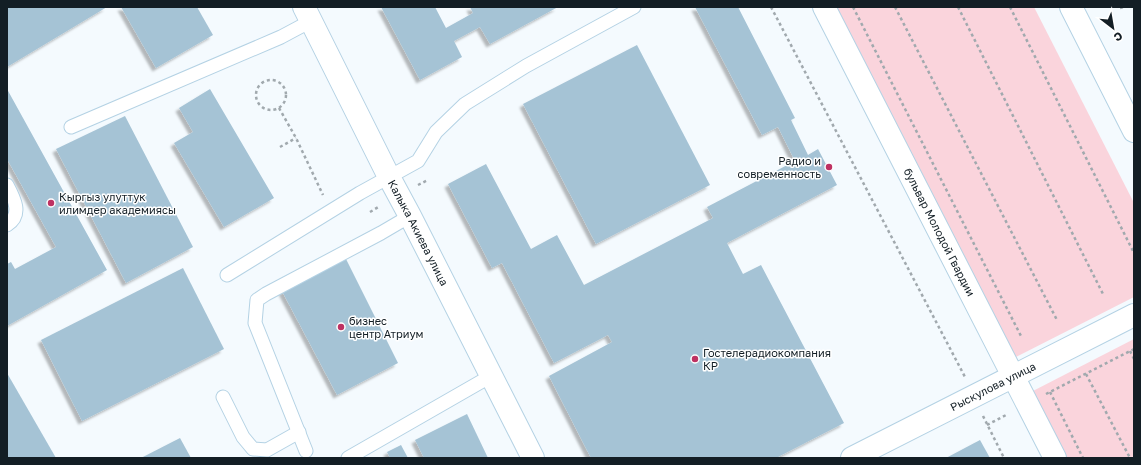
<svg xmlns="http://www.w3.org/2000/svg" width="1141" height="465" viewBox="0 0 1141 465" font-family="'Golos Text',sans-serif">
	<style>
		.green { fill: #fad4dc }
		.building { fill: #a5c3d5; filter: url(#shadow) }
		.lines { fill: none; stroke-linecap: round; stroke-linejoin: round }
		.service-casing { stroke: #b4d2e4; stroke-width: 15 }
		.tertiary-casing { stroke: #b4d2e4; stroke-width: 24 }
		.primary-casing { stroke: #b4d2e4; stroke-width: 24 }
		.path { stroke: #a1a9ae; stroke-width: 2.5; stroke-dasharray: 3 3; stroke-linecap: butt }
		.service { stroke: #fff; stroke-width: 13 }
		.tertiary { stroke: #fff; stroke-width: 22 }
		.primary { stroke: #fff; stroke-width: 22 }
		.poi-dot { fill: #be3162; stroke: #fff; stroke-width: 1.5 }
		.labels { text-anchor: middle; stroke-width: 3; stroke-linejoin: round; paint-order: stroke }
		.poi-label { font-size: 11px; fill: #131e25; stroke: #fff; text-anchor: start }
		.street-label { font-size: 11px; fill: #131e25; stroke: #fff }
	</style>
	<defs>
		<filter id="shadow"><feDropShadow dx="-3.5" dy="3.5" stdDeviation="1" flood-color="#0004"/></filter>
	</defs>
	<rect width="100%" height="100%" fill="#f4fafe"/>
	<g class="green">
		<polygon points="835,7 1034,7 1134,203 1134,297 1014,358"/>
		<polygon points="1134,339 1134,458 1065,458 1031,392"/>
	</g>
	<g class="building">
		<polygon points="7,7 107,7 7,67"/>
		<polygon points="121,7 197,7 213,35 156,68"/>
		<polygon points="381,7 435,7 446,28 473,13 470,7 558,7 490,44 480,27 454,41 462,57 420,80"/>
		<polygon points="695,7 738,7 795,118 791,120 808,155 818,149 837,185 727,243 743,274 761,265 844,423 776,458 591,458 549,376 612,342 608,335 554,363 502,263 492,268 448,184 486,164 531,249 557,235 584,285 713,218 707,207 795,161 778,127 762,135"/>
		<polygon points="637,45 710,185 596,244 523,104"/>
		<polygon points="7,89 107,270 7,326 7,264 11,262 15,269 56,247 7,159"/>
		<polygon points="210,89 274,198 224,227 174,143 193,132 179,108"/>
		<polygon points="125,116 193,247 126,283 56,149"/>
		<polygon points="346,259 398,363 337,395 282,291"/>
		<polygon points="183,268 224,349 82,421 41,340"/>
		<polygon points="7,373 56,458 7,458"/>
		<polygon points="467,414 488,458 424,458 415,440"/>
		<polygon points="180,438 191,458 141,458"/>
		<polygon points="980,440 990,458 946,458"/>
		<polygon points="401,445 408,458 390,458 387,452"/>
	</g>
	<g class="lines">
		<defs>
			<g id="service">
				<polyline points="71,127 281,37 311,21"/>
				<path d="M7 185C14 198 23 215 7 225"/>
				<polyline points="227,275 360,193 418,161 436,132 465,104 526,66 634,7"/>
				<polyline points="223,397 243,437 253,449 267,450 299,432"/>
				<polyline points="306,451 255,323 257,300 266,294 381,233 410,216"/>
				<polyline points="348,458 491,376"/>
			</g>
			<g id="tertiary">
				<path id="s1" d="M304 7 389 177 410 216 533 458"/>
				<path id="s2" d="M852 458 1134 315"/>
			</g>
			<g id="primary">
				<path id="s3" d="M824 7 1055 458"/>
				<polyline points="1071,7 1134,131"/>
			</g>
		</defs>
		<use href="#service" class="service-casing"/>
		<use href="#tertiary" class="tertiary-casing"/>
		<use href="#primary" class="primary-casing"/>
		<g class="path">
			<polyline points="771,7 965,377"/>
			<polyline points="853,7 1022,338"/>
			<polyline points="895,7 1057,320"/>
			<polyline points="958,7 1103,294"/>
			<polyline points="1010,7 1134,253"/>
			<polyline points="1120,8 1124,7"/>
			<circle cx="271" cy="95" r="15"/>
			<polyline points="279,108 296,138 323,195"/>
			<polyline points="280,147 296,138"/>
			<polyline points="418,185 428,180"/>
			<polyline points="370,212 380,206"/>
			<polyline points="1130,351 1134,359"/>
			<polyline points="1086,374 1130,458"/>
			<polyline points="1050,392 1083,458"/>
			<polyline points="1046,394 1134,349"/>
			<polyline points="983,416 1004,458"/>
			<polyline points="987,425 1008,414"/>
		</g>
		<use href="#service" class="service"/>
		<use href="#tertiary" class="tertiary"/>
		<use href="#primary" class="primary"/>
	</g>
	<g class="poi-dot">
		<circle cx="829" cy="167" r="4"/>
		<circle cx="51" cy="203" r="4"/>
		<circle cx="341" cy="327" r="4"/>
		<circle cx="695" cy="359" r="4"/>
	</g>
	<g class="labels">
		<g class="poi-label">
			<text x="821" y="165" text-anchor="end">Радио и<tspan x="821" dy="13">современность</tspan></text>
			<text x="59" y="201">Кыргыз улуттук<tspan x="59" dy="13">илимдер академиясы</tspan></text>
			<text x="349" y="325">бизнес<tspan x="349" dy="13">центр Атриум</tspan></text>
			<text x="703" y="357">Гостелерадиокомпания<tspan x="703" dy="13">КР</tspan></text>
		</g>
		<g class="street-label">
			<text dy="4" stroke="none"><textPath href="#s3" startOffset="253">бульвар Молодой Гвардии</textPath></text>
			<text dy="4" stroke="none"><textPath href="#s1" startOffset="253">Калыка Акиева улица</textPath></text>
			<text dy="4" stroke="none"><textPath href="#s2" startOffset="158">Рыскулова улица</textPath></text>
		</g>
	</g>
	<rect width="1141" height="465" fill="none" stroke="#131e25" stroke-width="16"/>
	<g transform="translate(1113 28) rotate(149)" stroke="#ffffff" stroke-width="3" paint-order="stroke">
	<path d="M0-3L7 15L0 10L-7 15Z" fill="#131e25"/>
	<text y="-6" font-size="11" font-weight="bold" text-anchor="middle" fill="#131e25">С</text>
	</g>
</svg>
